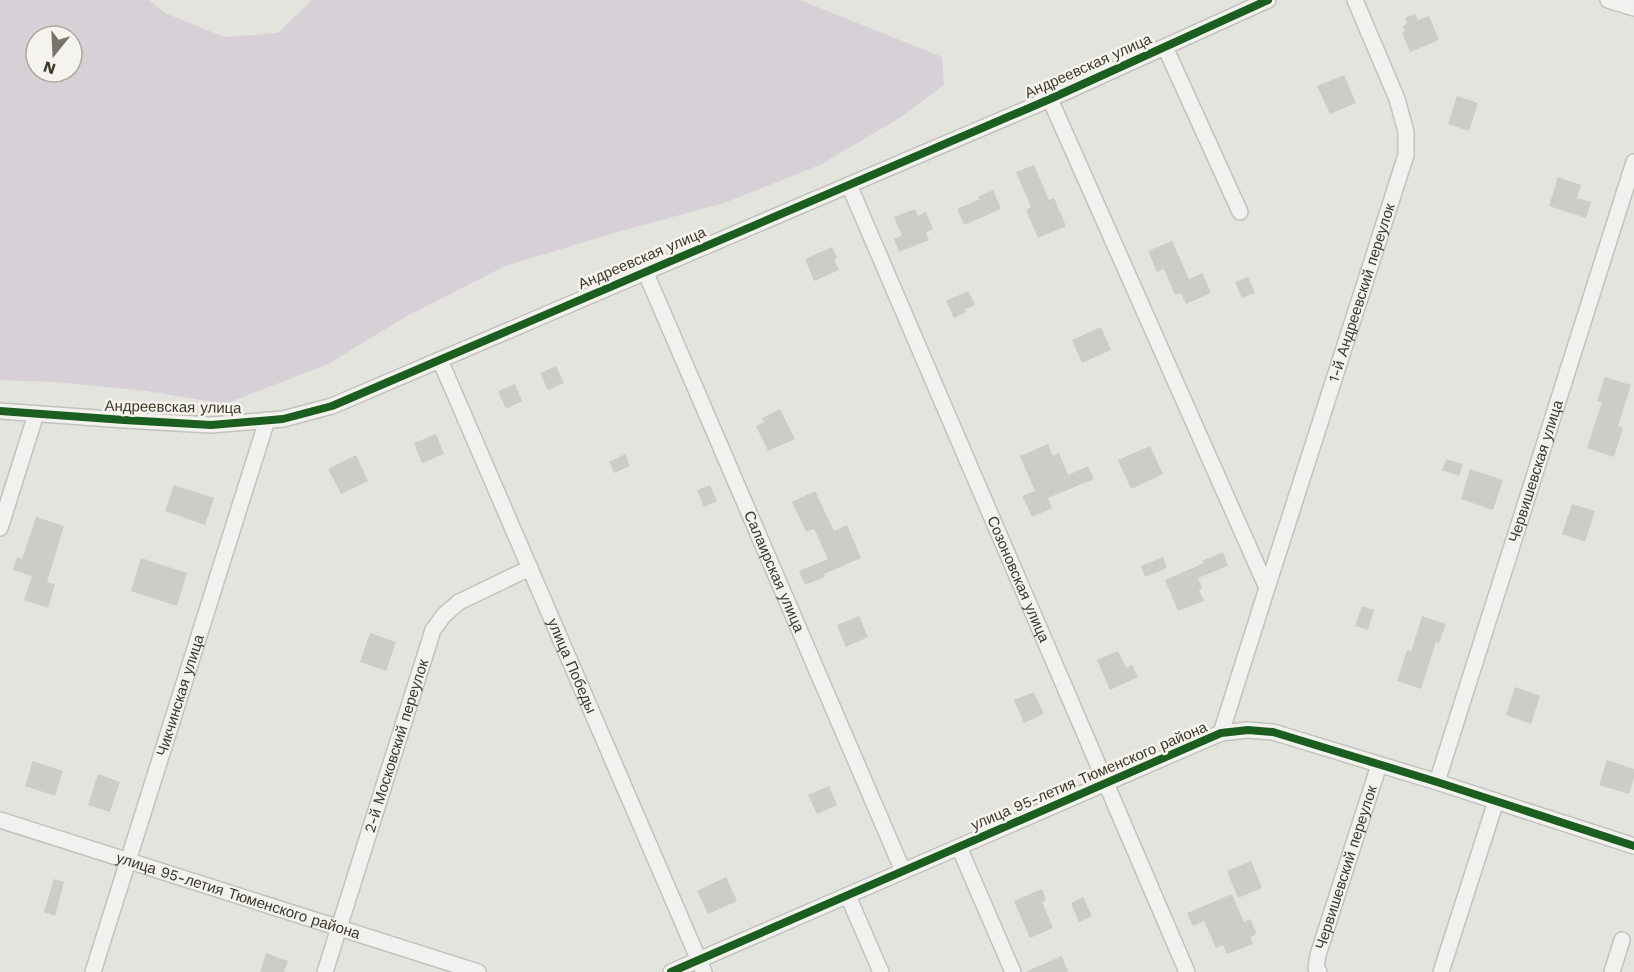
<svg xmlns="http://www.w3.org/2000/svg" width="1634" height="972" viewBox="0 0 1634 972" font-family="'Work Sans',sans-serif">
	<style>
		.green { fill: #d8d0d7; fill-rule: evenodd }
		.building { fill: #ccccc8 }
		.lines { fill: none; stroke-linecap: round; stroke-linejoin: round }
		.street-casing { stroke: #c2c2bd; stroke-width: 18 }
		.street { stroke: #f1f1ef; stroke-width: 15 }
		.cycleway-casing { stroke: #f4f3ed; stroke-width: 11 }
		.cycleway { stroke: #1b5e20; stroke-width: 8 }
		.labels { text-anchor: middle; stroke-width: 5; stroke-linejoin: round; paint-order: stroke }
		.street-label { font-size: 15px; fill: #3c3928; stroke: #f4f3ed }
	</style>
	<rect width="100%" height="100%" fill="#e4e4df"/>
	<path class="green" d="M0 0H149L165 13 224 37 278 33 312 0H800L942 57 944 85 898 119 820 165 724 203 621 231 505 266 407 316 328 364 225 404 147 391 55 382 0 380ZM36 36H72V72H36Z"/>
	<g class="building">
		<polygon points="1415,14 1418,20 1429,16 1439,40 1410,52 1402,32 1405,31 1403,26 1407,24 1405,18"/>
		<polygon points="1344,75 1356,103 1330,114 1317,86"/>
		<polygon points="1457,96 1478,103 1469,131 1448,124"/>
		<polygon points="1034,165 1049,200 1054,198 1066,226 1038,238 1026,210 1031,207 1016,172"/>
		<polygon points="1558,177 1581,185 1577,198 1591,202 1586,218 1549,206"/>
		<polygon points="993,190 1001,209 964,225 957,209 980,199 978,197"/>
		<polygon points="915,209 918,216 926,212 933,229 926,232 929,240 899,252 894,239 902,236 894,217"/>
		<polygon points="1172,241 1189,279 1202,273 1211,293 1186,304 1181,293 1175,295 1164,269 1157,272 1148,251"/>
		<polygon points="832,247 837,258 834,260 839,270 814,281 805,259"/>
		<polygon points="1248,277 1255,293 1242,298 1235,282"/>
		<polygon points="968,291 975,305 965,309 966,312 954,318 946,301"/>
		<polygon points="1101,327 1111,350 1082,363 1072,340"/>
		<polygon points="556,366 564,383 548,390 540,373"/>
		<polygon points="1605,377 1631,385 1618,426 1623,428 1614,457 1587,448 1602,402 1597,401"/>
		<polygon points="515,384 522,401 506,409 498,391"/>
		<polygon points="780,409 795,439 768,451 756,426 764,422 762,418"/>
		<polygon points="436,434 444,454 422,463 414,443"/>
		<polygon points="1048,444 1053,456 1059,453 1068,475 1088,466 1094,479 1048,498 1052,508 1032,517 1022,496 1035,491 1020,456"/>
		<polygon points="1150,446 1163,474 1131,489 1118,460"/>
		<polygon points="625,454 630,466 614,473 609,462"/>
		<polygon points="356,455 368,481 341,494 328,469"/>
		<polygon points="1446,459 1463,464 1459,476 1442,470"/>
		<polygon points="1470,469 1503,480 1493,510 1461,499"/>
		<polygon points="174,485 214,498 205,525 165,511"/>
		<polygon points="710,485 717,501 704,507 697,490"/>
		<polygon points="815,491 834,531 847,525 861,558 824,574 825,577 805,585 799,571 828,559 814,529 806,532 792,502"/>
		<polygon points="1572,504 1595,511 1585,542 1562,534"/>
		<polygon points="36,517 64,526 47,582 55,584 48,608 24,600 32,576 13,570 17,557 22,559"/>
		<polygon points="1223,552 1228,566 1198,578 1202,588 1199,590 1204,601 1178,611 1165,580 1204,563 1202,561"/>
		<polygon points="1163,557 1167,568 1145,577 1141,566"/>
		<polygon points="141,558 187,573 177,606 131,591"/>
		<polygon points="1362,606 1374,610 1368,630 1355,626"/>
		<polygon points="859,616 868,637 846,647 837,625"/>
		<polygon points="1422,616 1446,624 1439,643 1436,642 1421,689 1397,681 1407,650 1411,652"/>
		<polygon points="370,633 396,642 386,671 360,662"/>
		<polygon points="1118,651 1126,668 1132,665 1138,677 1110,690 1097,660"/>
		<polygon points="1515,687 1540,696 1531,724 1506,715"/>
		<polygon points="1034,692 1044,714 1024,723 1014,700"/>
		<polygon points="1607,760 1634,769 1634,778 1629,794 1599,785"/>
		<polygon points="33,761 63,771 55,796 25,786"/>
		<polygon points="98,774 120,782 110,812 88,805"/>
		<polygon points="829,786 837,805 817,814 808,795"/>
		<polygon points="1251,861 1262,888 1238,898 1227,871"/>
		<polygon points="726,877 737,901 708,914 697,891"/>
		<polygon points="54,879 64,882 55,916 44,912"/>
		<polygon points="1042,889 1046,900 1042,902 1053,928 1030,938 1014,901"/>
		<polygon points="1232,894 1244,922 1250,919 1257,934 1250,937 1253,944 1227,954 1223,945 1216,948 1204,921 1193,926 1187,913"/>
		<polygon points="1083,897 1092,916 1079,922 1071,903"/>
		<polygon points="266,953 288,961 284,972 260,972"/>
		<polygon points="1062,956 1068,972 1025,972"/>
	</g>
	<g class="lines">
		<defs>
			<g id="street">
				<polyline points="1608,0 1634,8"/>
				<polyline points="1165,47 1240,212"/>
				<polyline points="1050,99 1267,588 1221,733"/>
				<path id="s1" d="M849 185 1187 972"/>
				<path id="s2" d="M645 271 903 871"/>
				<path id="s3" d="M440 360 704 972"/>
				<polyline points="0,411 124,420 211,425 283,419 332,406 1050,99 1268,0"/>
				<polyline points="0,528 36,414"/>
				<path id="s4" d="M1267 588 1406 155V132L1397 99 1355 0"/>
				<path id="s5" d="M1437 782 1634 162"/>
				<path id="s6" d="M0 820 478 972"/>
				<polyline points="959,847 1013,972"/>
				<polyline points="848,896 881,972"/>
				<path id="s7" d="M93 972 267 420"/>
				<path id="s8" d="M325 972 433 630 444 615 459 602 530 568"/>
				<polyline points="671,972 1221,733 1248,730 1273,732 1437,782 1634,846"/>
				<path id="s9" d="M1319 972 1316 968 1318 955 1379 765"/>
				<polyline points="1441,972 1496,801"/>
				<polyline points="1612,972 1622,940"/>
			</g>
		</defs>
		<use href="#street" class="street-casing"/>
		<use href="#street" class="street"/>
		<defs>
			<g id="cycleway">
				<polyline points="0,411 124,420 211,425 283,419 332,406 1050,99 1268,0"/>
				<polyline points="671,972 1221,733 1248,730 1273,732 1437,782 1634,846"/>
			</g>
		</defs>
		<use href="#cycleway" class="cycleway-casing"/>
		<use href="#cycleway" class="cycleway"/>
	</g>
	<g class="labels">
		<g class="street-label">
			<text transform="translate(1088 66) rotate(-24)" y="5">Андреевская улица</text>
			<text transform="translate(642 258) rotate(-23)" y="5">Андреевская улица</text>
			<text dy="5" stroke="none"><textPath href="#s4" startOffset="310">1-й Андреевский переулок</textPath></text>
			<text transform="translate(173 407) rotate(1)" y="5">Андреевская улица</text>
			<text dy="5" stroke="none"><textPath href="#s5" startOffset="326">Червишевская улица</textPath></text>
			<text dy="5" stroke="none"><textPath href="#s2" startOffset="327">Салаирская улица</textPath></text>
			<text dy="5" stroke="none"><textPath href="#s1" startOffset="429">Созоновская улица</textPath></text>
			<text dy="5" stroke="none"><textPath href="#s3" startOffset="333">улица Победы</textPath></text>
			<text dy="5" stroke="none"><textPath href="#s7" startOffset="290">Чикчинская улица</textPath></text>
			<text dy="5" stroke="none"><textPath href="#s8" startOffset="237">2-й Московский переулок</textPath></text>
			<text transform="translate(1089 776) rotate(-23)" y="5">улица 95-летия Тюменского района</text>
			<text dy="5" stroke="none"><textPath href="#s9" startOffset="110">Червишевский переулок</textPath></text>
			<text dy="5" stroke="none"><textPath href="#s6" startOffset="250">улица 95-летия Тюменского района</textPath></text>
		</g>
	</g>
	<g transform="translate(54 54) rotate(198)"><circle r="28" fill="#f4f3ed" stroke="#aaa99e" stroke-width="1.5"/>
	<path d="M0-4.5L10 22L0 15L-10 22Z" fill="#777568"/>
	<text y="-9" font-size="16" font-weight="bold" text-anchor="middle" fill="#3c3928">N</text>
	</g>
</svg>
